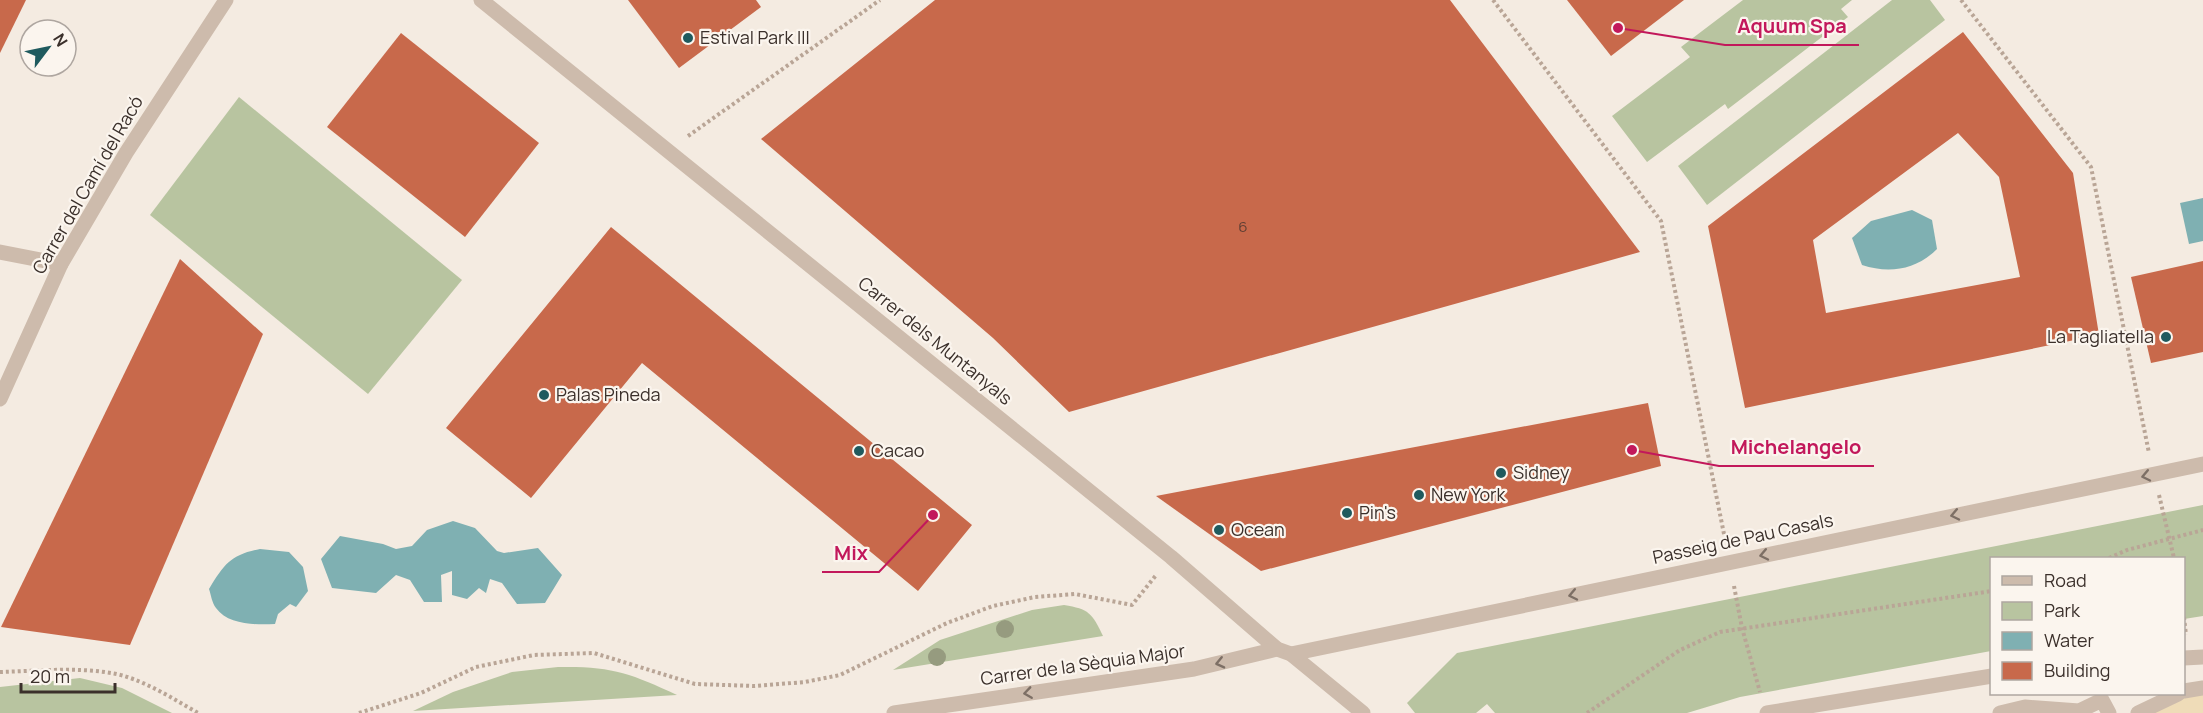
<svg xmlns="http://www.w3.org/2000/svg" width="2203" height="713" viewBox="0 0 2203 713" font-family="Manrope,sans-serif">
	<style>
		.green { fill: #b8c4a0 }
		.sand { fill: #efdcb8 }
		.water { fill: #7fb0b2 }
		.building { fill: #c8694b; fill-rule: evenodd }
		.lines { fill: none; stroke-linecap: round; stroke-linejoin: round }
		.path { stroke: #b9a596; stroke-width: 4; stroke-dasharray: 3 3; stroke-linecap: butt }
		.minor { stroke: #cdbbac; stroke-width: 15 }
		.tree { fill: #969b7f }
		.oneway { stroke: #7d6f65 }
		.poi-dot { fill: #1f5a5e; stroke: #fbf5ee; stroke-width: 2 }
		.labels { text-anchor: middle; stroke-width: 4.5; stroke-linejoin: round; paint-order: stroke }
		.number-label { font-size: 15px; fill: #5e3e33 }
		.poi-label { font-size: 18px; fill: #3b302b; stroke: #fbf5ee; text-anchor: start }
		.street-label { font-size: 18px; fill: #3b302b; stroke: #fbf5ee }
		.leader { fill: none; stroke: #c2185b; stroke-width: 2 }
		.callout-dot { fill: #c2185b; stroke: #fbf5ee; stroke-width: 2 }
		.callout-label { font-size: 20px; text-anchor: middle; font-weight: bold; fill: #c2185b; stroke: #fbf5ee; stroke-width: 4.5; stroke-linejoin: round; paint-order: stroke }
	</style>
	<rect width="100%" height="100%" fill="#f4ebe1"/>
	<g class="green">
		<polygon points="1743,0 1852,0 1841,9 1848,17 1728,109 1725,104 1647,162 1612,116 1690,57 1681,47"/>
		<polygon points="1892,0 1930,0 1945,20 1707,205 1678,166"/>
		<polygon points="239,97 462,280 368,394 150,215"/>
		<polygon points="2203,505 2203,616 2184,619 2184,558 1992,558 1991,651 1740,697 1687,713 1495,713 1487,704 1476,713 1415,713 1407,703 1457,653"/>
		<path d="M1064 605C1089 609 1092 613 1103 636L893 670 940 640 1032 610Z"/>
		<path d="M558 667C611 666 630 673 677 695L413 711 453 692 512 672Z"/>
		<polygon points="80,678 122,688 172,713 0,713 0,687"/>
	</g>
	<polygon class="sand" points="2203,688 2203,713 2138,713"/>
	<g class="water">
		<polygon points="2203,198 2203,241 2189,244 2180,203"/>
		<path d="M1912 210 1932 220 1937 249C1916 270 1889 274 1862 265L1852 238 1871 221Z"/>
		<polygon points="453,521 475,528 497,551 504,553 538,548 562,575 545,603 517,604 502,583 490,579 486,593 479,588 467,599 452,595 452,571 441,575 442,602 424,602 410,580 396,575 376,593 332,588 321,559 340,536 383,544 396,549 412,546 427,530"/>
		<path d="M260 549 289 552 303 567 308 591 296 607 290 604 278 614 275 624C256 625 228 625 216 608 212 603 211 595 209 589 225 563 231 555 260 549Z"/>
	</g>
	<g class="building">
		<polygon points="0,0 26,0 0,53"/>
		<polygon points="628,0 756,0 761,7 679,68"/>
		<polygon points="935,0 1450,0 1640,252 1069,412 993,338 761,139"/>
		<polygon points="1567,0 1684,0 1611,56"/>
		<path d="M1963 32 2073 173 2099 335 1745 408 1708 226ZM1958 133 1999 177 2020 277 1826 313 1813 240Z"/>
		<polygon points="401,33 539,143 465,237 327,127"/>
		<polygon points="611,227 972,525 918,591 642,363 531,498 446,428"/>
		<polygon points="180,259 263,334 130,645 1,627"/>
		<polygon points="2203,261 2203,352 2151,363 2131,277"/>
		<polygon points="1648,403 1661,466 1261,571 1156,496"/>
	</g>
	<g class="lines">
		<g class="path">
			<polyline points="1493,0 1661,221 1725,539"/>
			<polyline points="1961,0 2091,167 2149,453"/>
			<polyline points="688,136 880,0"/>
			<polyline points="2159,495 2174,558"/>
			<polyline points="2109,558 2127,550 2203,530"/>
			<polyline points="1734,586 1742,628 1760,692"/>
			<polyline points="2184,617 2186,635"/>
			<path d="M0 672C36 671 75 667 111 673 139 677 174 699 198 713"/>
			<polyline points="359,713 421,693 476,667 534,655 594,653 695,684 755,686 805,682 840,675 947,623 993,606 1035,597 1075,594 1132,605 1157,574"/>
			<polyline points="1587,713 1680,650 1720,632 1992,591"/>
		</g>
		<g class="minor">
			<polyline points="481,0 1171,557 1277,649 1291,654 1363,713"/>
			<polyline points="0,252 61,264"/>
			<polyline points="0,399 61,264 126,153 226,0"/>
			<polyline points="1291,654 2203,464"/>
			<polyline points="2184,658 2203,657"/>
			<polyline points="2184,691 2203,688"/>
			<polyline points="894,713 1194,669 1277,649"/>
			<polyline points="1767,713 1992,676"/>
			<polyline points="2000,713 2025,707 2079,711 2102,700 2109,713"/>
			<polyline points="2138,713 2178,694"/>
		</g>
	</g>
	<g class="tree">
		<circle cx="1005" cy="629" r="9"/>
		<circle cx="937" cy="657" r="9"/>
	</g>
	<defs><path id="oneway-chevron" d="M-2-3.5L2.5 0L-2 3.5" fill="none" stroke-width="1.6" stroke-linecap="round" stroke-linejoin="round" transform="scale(1.5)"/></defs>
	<g class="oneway">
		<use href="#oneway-chevron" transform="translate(2146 476) rotate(168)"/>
		<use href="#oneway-chevron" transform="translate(1955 515) rotate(168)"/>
		<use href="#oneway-chevron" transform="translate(1764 555) rotate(168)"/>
		<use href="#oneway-chevron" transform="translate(1573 595) rotate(168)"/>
		<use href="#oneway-chevron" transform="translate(1220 663) rotate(167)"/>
		<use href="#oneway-chevron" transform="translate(1028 693) rotate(172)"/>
	</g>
	<g class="poi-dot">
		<circle cx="688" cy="38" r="6"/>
		<circle cx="2166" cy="337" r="6"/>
		<circle cx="544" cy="395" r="6"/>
		<circle cx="859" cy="451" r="6"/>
		<circle cx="1501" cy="473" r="6"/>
		<circle cx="1419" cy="495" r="6"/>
		<circle cx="1347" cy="513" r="6"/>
		<circle cx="1219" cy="530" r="6"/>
	</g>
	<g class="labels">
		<g class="number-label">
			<text x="1243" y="232">6</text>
		</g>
		<g class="poi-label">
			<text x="700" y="44">Estival Park III</text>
			<text x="2154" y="343" text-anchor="end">La Tagliatella</text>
			<text x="556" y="401">Palas Pineda</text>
			<text x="871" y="457">Cacao</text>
			<text x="1513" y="479">Sidney</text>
			<text x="1431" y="501">New York</text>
			<text x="1359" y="519">Pin's</text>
			<text x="1231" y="536">Ocean</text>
		</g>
		<g class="street-label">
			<text transform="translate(88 185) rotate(-60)" y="6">Carrer del Camí del Racó</text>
			<text transform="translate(935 341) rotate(39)" y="6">Carrer dels Muntanyals</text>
			<text transform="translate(1743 539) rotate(-12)" y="6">Passeig de Pau Casals</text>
			<text transform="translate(1083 665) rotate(-8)" y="6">Carrer de la Sèquia Major</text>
		</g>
	</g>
	<path class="leader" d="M1618 28L1725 45H1859M1632 450L1719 466H1874M933 515L879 572H822"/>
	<g class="callout-dot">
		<circle cx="1618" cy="28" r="6"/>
		<circle cx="1632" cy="450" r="6"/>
		<circle cx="933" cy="515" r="6"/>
	</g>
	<g class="callout-label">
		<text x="1792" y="33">Aquum Spa</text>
		<text x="1796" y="454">Michelangelo</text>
		<text x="851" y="560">Mix</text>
	</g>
	<rect x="1990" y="557" width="195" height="138" fill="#fbf5ee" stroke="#aea6a0" stroke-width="1.5"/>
	<rect x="2002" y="576" width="30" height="9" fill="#cdbbac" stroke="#aea6a0" stroke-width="1.5"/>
	<text x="2044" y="587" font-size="18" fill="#3b302b">Road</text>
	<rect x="2002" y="602" width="30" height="18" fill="#b8c4a0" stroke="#aea6a0" stroke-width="1.5"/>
	<text x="2044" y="617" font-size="18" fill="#3b302b">Park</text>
	<rect x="2002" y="632" width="30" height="18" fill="#7fb0b2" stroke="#aea6a0" stroke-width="1.5"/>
	<text x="2044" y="647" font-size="18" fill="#3b302b">Water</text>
	<rect x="2002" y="662" width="30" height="18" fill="#c8694b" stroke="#aea6a0" stroke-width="1.5"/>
	<text x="2044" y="677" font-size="18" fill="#3b302b">Building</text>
	<g transform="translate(48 48) rotate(58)"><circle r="28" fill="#fbf5ee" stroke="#aea6a0" stroke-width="1.5"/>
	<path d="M0-4.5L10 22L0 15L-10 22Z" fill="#1f5a5e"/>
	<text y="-9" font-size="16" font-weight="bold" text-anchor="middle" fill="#3b302b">N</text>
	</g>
	<path d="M21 683v9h94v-9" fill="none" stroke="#3b302b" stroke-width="3"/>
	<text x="30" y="683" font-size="18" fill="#3b302b" stroke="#fbf5ee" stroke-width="4.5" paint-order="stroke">20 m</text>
</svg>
